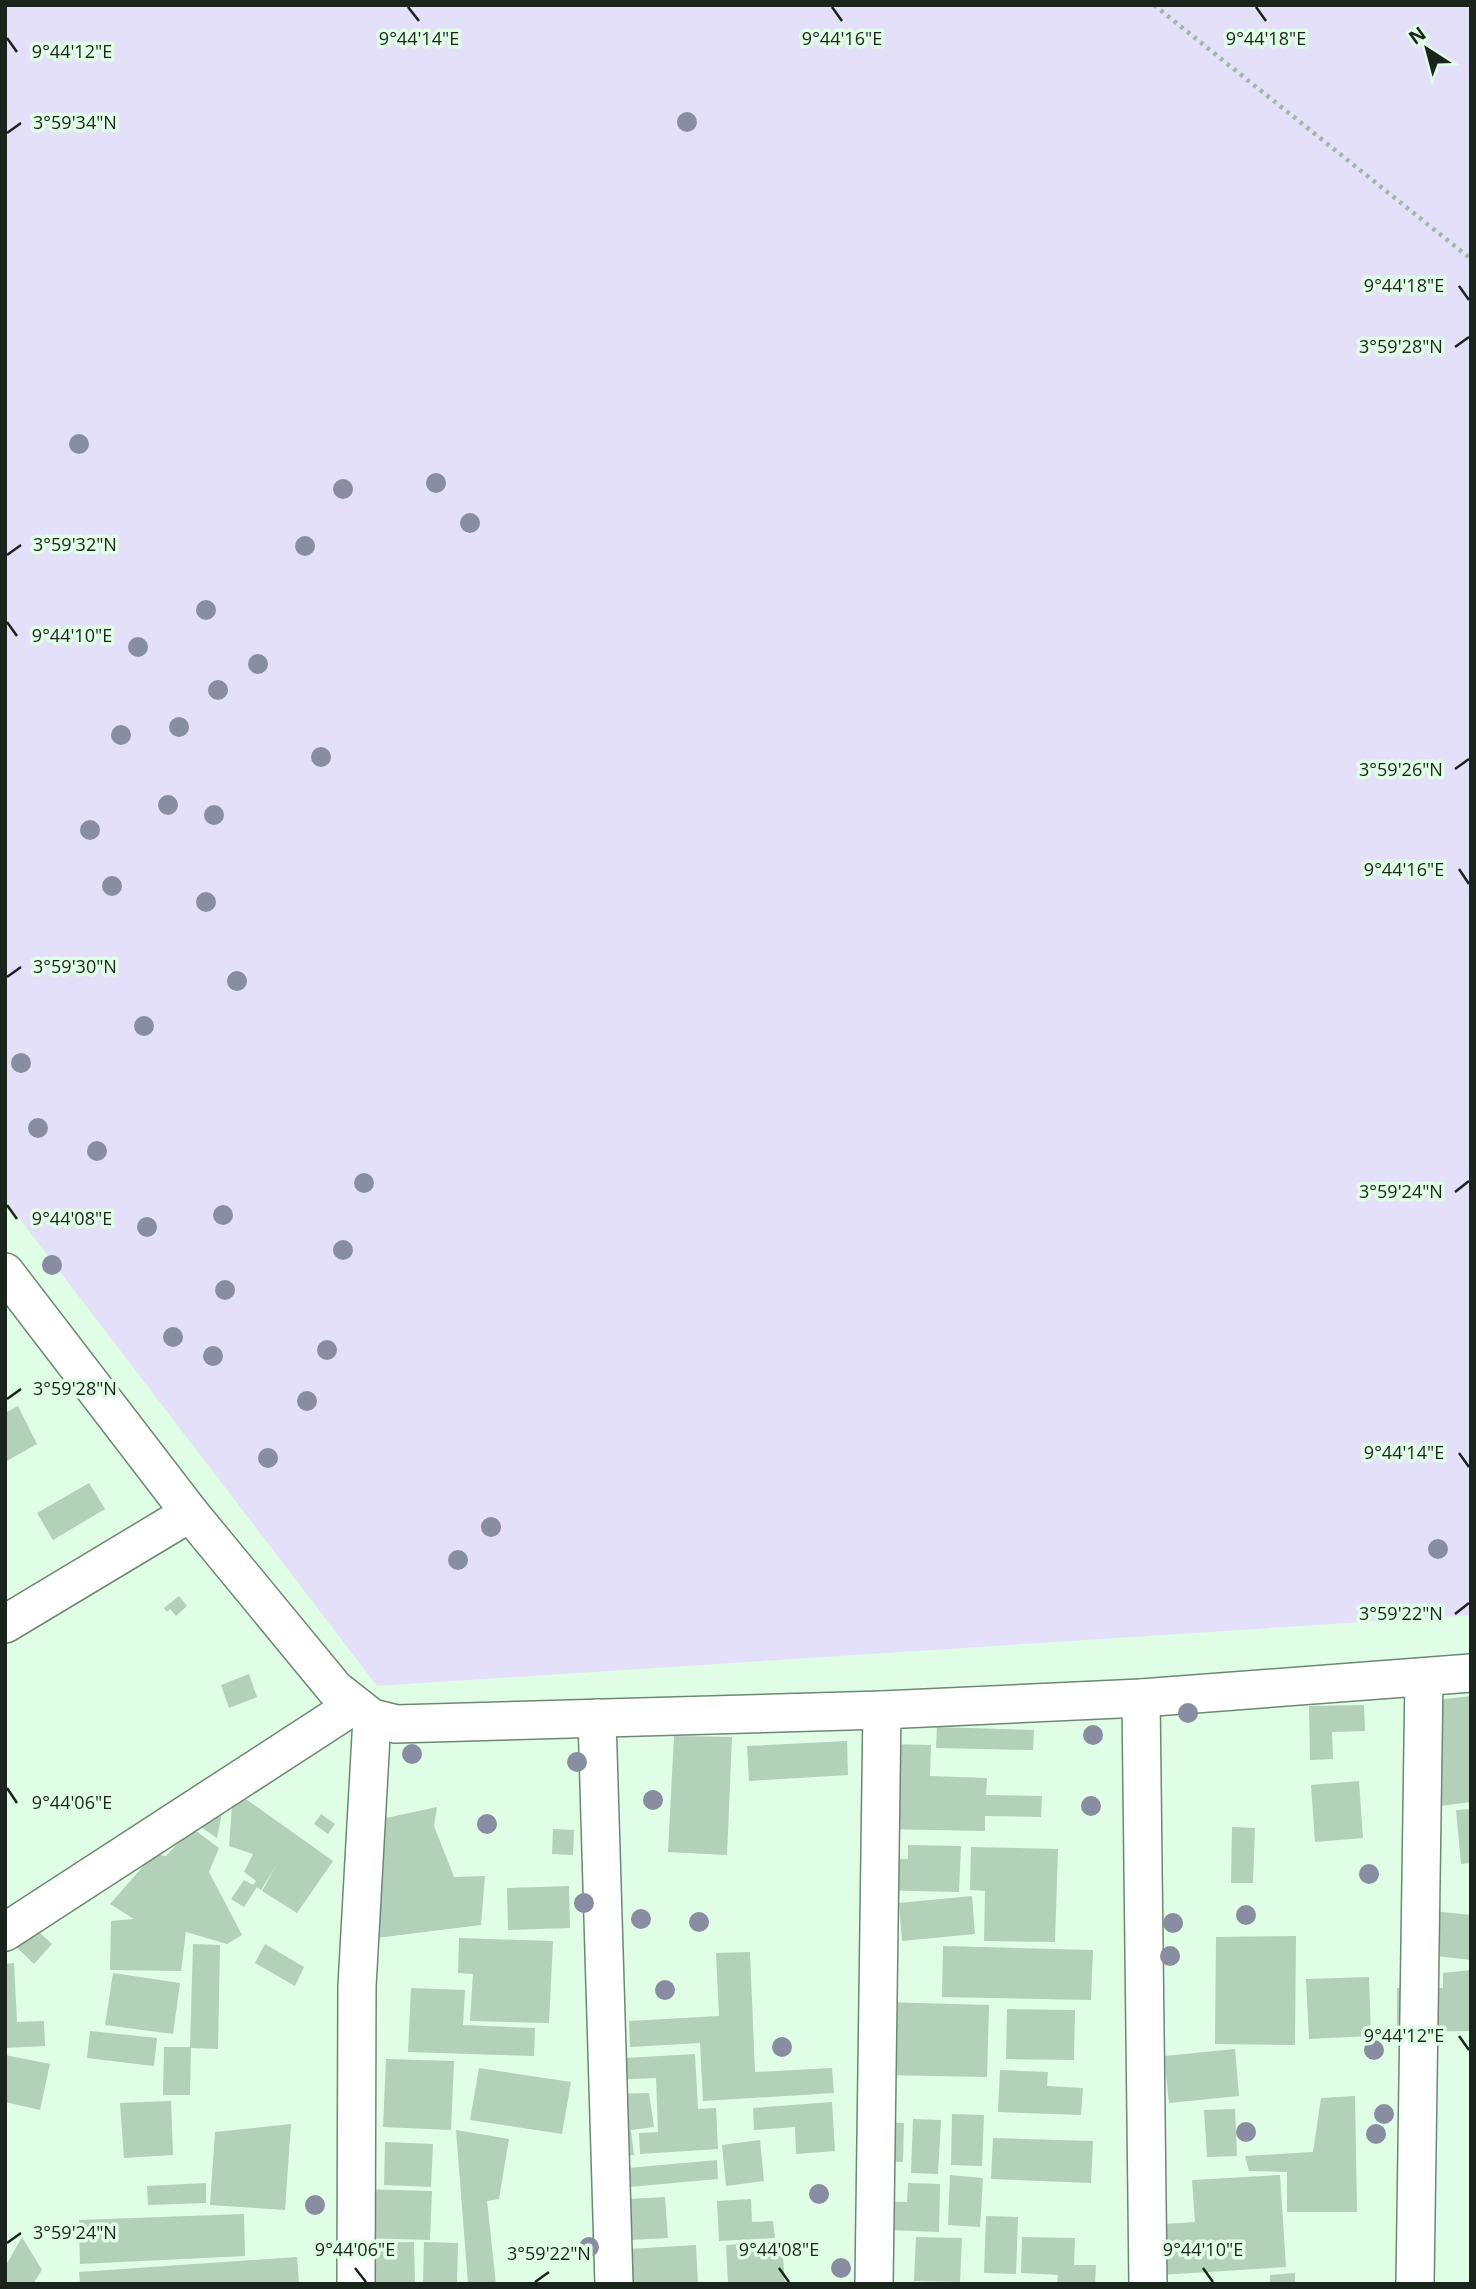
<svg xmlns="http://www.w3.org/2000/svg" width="1476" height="2289" viewBox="0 0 1476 2289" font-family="'Open Sans',sans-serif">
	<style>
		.green { fill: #e5e0f9 }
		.building { fill: #b3d0b8 }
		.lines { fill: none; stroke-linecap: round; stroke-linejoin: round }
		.street-casing { stroke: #6d8872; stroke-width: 40 }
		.path { stroke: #a1b8a5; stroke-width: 4.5; stroke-dasharray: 3.5 5; stroke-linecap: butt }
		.street { stroke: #fff; stroke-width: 37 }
		.tree { fill: #898da1 }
		.ticks { fill: none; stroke: #1a241c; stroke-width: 2.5 }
		.ticks-label { font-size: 18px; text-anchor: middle; fill: #1a241c; stroke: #e0fee5; stroke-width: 7; stroke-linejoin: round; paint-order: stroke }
	</style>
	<rect width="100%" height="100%" fill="#e0fee5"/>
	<polygon class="green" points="5,5 1471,5 1471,1615 377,1686 5,1200"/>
	<g class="building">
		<polygon points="18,1406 37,1444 5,1462 5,1413"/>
		<polygon points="89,1483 105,1509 53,1540 37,1513"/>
		<polygon points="179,1596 187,1606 176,1616 170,1609 167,1612 164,1608"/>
		<polygon points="249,1674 257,1697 229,1708 221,1685"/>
		<polygon points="1471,1696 1471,1802 1409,1810 1427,1701"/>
		<polygon points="1364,1705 1365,1731 1332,1732 1333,1759 1310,1760 1309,1706"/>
		<polygon points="937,1727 1034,1730 1033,1750 936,1748"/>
		<polygon points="674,1736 732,1737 727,1855 668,1852"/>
		<polygon points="847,1741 848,1775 749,1781 747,1746"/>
		<polygon points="885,1744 931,1745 930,1776 987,1778 986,1795 1042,1796 1041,1817 985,1816 985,1831 882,1829"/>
		<polygon points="1359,1781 1363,1838 1315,1842 1311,1785"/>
		<polygon points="243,1797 333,1861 297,1913 262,1891 277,1864 261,1890 257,1887 244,1907 231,1899 244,1880 253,1885 256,1881 244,1872 253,1854 229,1846 232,1807"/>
		<polygon points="223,1807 217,1838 190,1820"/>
		<polygon points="437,1807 434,1826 454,1877 485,1876 481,1925 344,1942 386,1818"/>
		<polygon points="1471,1809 1471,1863 1461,1864 1456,1810"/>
		<polygon points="321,1814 335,1824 328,1834 314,1824"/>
		<polygon points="1232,1827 1255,1828 1253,1883 1231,1883"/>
		<polygon points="192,1828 219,1848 209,1872 242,1935 227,1944 186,1932 181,1971 110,1970 111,1921 134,1919 110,1904 154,1854 166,1856"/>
		<polygon points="553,1829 574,1830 573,1855 552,1854"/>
		<polygon points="908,1845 961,1846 959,1892 871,1890 872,1858 908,1859"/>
		<polygon points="971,1847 1058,1849 1055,1942 984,1941 985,1891 970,1890"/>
		<polygon points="569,1886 570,1928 508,1930 507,1888"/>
		<polygon points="972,1896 975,1934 902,1941 899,1903"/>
		<polygon points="1433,1911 1471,1915 1471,1960 1427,1955"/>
		<polygon points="25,1919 52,1944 34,1964 7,1938"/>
		<polygon points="1296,1936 1295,2045 1215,2044 1216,1937"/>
		<polygon points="459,1938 553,1941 549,2023 470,2021 473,1974 458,1973"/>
		<polygon points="193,1944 220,1945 218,2049 191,2048 190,2095 163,2095 164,2047 190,2047"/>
		<polygon points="265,1944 304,1967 295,1986 255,1963"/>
		<polygon points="943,1946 1093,1950 1091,2000 942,1997"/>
		<polygon points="750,1952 755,2072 832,2068 834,2093 703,2101 700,2043 630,2047 629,2021 719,2016 716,1953"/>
		<polygon points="14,1963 17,2022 44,2021 45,2046 5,2048 5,1964"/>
		<polygon points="1471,1970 1471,2031 1397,2032 1397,1988 1443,1988 1443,1973"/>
		<polygon points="113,1973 180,1983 173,2034 105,2025"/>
		<polygon points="1369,1977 1371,2036 1309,2039 1306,1979"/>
		<polygon points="411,1988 465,1990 463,2025 535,2028 534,2056 408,2052"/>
		<polygon points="882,2002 989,2005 987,2077 880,2075"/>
		<polygon points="1007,2009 1075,2010 1074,2060 1006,2059"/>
		<polygon points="90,2031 157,2038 154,2066 87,2058"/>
		<polygon points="1235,2049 1239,2096 1169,2103 1164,2056"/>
		<polygon points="695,2054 698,2109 716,2108 718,2149 640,2154 639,2133 658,2132 656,2078 609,2080 608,2059"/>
		<polygon points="5,2055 50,2064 40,2110 5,2102"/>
		<polygon points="386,2059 454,2061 451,2130 383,2127"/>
		<polygon points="479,2068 571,2082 562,2134 470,2120"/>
		<polygon points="1000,2070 1048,2072 1047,2086 1083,2088 1081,2115 998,2112"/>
		<polygon points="649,2093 654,2127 631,2130 634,2155 609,2155 608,2094"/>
		<polygon points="1355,2096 1357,2212 1287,2212 1287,2172 1249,2171 1245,2156 1313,2152 1321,2098"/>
		<polygon points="171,2101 173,2155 124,2158 120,2103"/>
		<polygon points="832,2102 835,2151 796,2154 795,2127 754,2130 753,2108"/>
		<polygon points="1235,2109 1237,2156 1207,2157 1204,2110"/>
		<polygon points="952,2114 984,2115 982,2166 951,2165"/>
		<polygon points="913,2119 941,2120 938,2174 911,2173"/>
		<polygon points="876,2122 904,2123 903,2162 874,2161"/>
		<polygon points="291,2124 285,2210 210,2205 215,2132"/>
		<polygon points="456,2130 509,2139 499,2199 487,2201 496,2284 468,2284"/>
		<polygon points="993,2138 1093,2141 1091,2183 991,2179"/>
		<polygon points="760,2140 764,2181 726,2186 722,2145"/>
		<polygon points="385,2142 433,2144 431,2187 384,2185"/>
		<polygon points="717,2160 718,2179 607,2189 605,2170"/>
		<polygon points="950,2175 983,2178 980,2227 948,2225"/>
		<polygon points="1280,2175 1286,2267 1145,2276 1163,2224 1195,2222 1192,2180"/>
		<polygon points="206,2183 206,2203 148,2205 147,2186"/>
		<polygon points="908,2183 940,2184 939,2232 863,2229 864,2201 907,2202"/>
		<polygon points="363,2189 432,2191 430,2240 361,2238"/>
		<polygon points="665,2197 668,2238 611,2241 609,2200"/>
		<polygon points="751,2199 752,2222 773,2221 775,2238 719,2241 717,2201"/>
		<polygon points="244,2214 245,2256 80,2264 79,2220"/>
		<polygon points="986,2216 1018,2217 1016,2274 984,2273"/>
		<polygon points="22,2237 42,2270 33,2284 5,2284 5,2267"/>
		<polygon points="916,2237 962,2238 960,2282 914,2281"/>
		<polygon points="1022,2237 1075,2238 1074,2265 1096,2265 1095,2284 1057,2284 1058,2275 1021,2273"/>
		<polygon points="782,2241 785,2284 728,2284 726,2245"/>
		<polygon points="414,2242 415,2284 350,2284 349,2243"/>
		<polygon points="424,2242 458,2243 457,2284 423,2284"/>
		<polygon points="696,2245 698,2284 613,2284 611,2250"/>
		<polygon points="297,2257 299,2284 80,2284 79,2272"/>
		<polygon points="1295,2273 1295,2284 1270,2284 1270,2275"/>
	</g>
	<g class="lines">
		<defs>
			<g id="street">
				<polyline points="5,1272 190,1513 335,1689 372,1718 396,1724 882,1710 1141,1698 1471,1673"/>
				<polyline points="5,1624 190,1513"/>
				<polyline points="1141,1698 1148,2284"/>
				<polyline points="597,1718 614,2284"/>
				<polyline points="5,1932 353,1706"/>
				<polyline points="356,2284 357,1986 372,1718"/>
				<polyline points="874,2284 882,1710"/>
				<polyline points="1415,2284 1424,1677"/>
			</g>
		</defs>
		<use href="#street" class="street-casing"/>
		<polyline class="path" points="1154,5 1471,259"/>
		<use href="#street" class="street"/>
	</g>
	<g class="tree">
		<circle cx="687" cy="122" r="10"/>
		<circle cx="79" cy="444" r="10"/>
		<circle cx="436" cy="483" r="10"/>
		<circle cx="343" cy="489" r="10"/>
		<circle cx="470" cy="523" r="10"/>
		<circle cx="305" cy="546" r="10"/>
		<circle cx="206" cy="610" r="10"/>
		<circle cx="138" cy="647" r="10"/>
		<circle cx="258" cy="664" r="10"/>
		<circle cx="218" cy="690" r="10"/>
		<circle cx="179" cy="727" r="10"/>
		<circle cx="121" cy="735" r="10"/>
		<circle cx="321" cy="757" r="10"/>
		<circle cx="168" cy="805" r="10"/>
		<circle cx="214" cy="815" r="10"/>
		<circle cx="90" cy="830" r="10"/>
		<circle cx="112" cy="886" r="10"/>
		<circle cx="206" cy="902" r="10"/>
		<circle cx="237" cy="981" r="10"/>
		<circle cx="144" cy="1026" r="10"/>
		<circle cx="21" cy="1063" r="10"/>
		<circle cx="38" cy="1128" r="10"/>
		<circle cx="97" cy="1151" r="10"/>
		<circle cx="364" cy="1183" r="10"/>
		<circle cx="223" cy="1215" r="10"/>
		<circle cx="147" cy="1227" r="10"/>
		<circle cx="343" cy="1250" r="10"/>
		<circle cx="52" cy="1265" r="10"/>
		<circle cx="225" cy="1290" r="10"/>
		<circle cx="173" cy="1337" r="10"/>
		<circle cx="327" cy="1350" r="10"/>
		<circle cx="213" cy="1356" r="10"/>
		<circle cx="307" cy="1401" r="10"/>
		<circle cx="268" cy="1458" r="10"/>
		<circle cx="491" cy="1527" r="10"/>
		<circle cx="1438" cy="1549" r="10"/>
		<circle cx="458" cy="1560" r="10"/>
		<circle cx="1188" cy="1713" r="10"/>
		<circle cx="1093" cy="1735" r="10"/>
		<circle cx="412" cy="1754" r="10"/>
		<circle cx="577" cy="1762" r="10"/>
		<circle cx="653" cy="1800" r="10"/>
		<circle cx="1091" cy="1806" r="10"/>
		<circle cx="487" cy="1824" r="10"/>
		<circle cx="1369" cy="1874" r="10"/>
		<circle cx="584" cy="1903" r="10"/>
		<circle cx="1246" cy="1915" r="10"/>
		<circle cx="641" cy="1919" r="10"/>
		<circle cx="699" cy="1922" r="10"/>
		<circle cx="1173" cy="1923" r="10"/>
		<circle cx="1170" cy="1956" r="10"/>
		<circle cx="665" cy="1990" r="10"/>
		<circle cx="782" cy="2047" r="10"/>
		<circle cx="1374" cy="2050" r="10"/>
		<circle cx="1384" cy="2114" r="10"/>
		<circle cx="1246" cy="2132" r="10"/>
		<circle cx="1376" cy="2134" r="10"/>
		<circle cx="819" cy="2194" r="10"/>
		<circle cx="315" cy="2205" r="10"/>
		<circle cx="589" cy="2247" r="10"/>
		<circle cx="841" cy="2268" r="10"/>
	</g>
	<path class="ticks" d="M408 7 419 21M832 7 842 21M1256 7 1266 21M7 38 17 52M7 133 21 123M1459 286 1469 300M1455 347 1469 337M7 555 21 545M7 622 17 636M1455 769 1469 759M1459 869 1469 884M7 977 21 967M1455 1192 1469 1181M7 1205 17 1219M7 1399 21 1389M1459 1453 1469 1467M1455 1614 1469 1603M7 1788 17 1803M1459 2036 1469 2050M7 2243 21 2233M355 2268 366 2282M779 2268 789 2282M1203 2268 1213 2282M535 2282 549 2272"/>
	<g class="ticks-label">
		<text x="419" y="45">9°44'14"E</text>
		<text x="842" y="45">9°44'16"E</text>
		<text x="1266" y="45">9°44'18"E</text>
		<text x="72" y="58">9°44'12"E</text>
		<text x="75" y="129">3°59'34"N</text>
		<text x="1404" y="292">9°44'18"E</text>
		<text x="1401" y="353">3°59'28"N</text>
		<text x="75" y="551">3°59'32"N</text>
		<text x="72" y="642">9°44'10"E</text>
		<text x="1401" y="776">3°59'26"N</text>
		<text x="1404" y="876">9°44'16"E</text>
		<text x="75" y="973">3°59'30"N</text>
		<text x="1401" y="1198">3°59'24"N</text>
		<text x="72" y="1225">9°44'08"E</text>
		<text x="75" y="1395">3°59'28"N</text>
		<text x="1404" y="1459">9°44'14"E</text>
		<text x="1401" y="1620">3°59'22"N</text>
		<text x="72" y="1809">9°44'06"E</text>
		<text x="1404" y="2042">9°44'12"E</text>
		<text x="75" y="2239">3°59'24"N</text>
		<text x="355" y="2256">9°44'06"E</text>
		<text x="779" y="2256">9°44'08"E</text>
		<text x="1203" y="2256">9°44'10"E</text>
		<text x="549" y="2260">3°59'22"N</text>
	</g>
	<rect width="1476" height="2289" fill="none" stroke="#1a241c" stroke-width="14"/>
	<g transform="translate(1427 49) rotate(324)" stroke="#e0fee5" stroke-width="5" paint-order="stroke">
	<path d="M0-5L12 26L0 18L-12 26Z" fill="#1a241c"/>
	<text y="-10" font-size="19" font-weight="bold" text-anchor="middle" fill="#1a241c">N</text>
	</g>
</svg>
